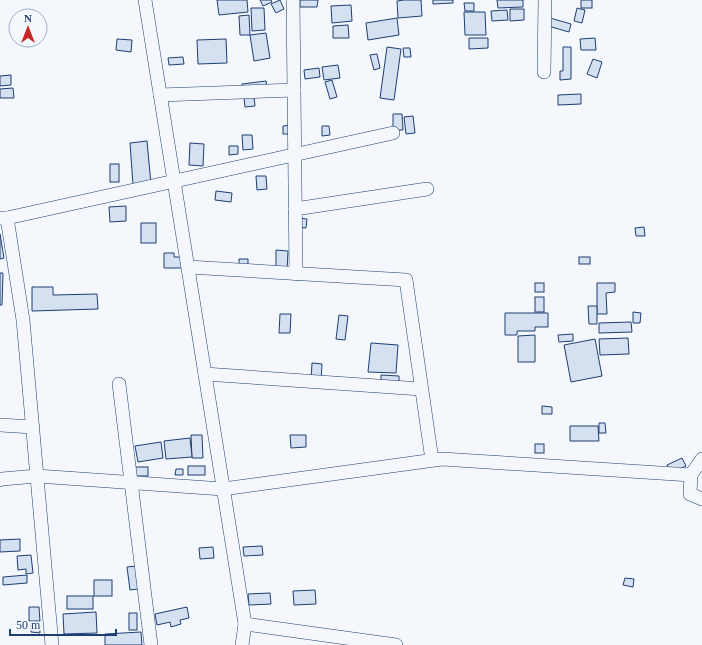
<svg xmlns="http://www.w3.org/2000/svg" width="702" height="645" viewBox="0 0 702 645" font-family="Georgia,serif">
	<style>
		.building { fill: #d5e0f0; stroke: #1d3f73 }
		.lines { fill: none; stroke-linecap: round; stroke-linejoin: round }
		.street-casing { stroke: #1d3f73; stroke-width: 14 }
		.street { stroke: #f4f7fb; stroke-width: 13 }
	</style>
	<rect width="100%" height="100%" fill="#f4f7fb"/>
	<g class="building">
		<polygon points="217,0 247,0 248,12 219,15"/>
		<polygon points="260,0 271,0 272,2 263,6"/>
		<polygon points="280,0 284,9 276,13 271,4"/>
		<polygon points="300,0 318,0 317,7 300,7"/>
		<polygon points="404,0 421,0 422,16 398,18 397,1"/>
		<polygon points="433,0 453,0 453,3 433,4"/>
		<polygon points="497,0 523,0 523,7 498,8"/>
		<rect x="581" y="0" width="11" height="8"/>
		<polygon points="464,3 474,3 474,11 465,11"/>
		<polygon points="351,5 352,21 332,23 331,6"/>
		<polygon points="251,8 264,8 265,30 252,31"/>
		<polygon points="577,8 585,10 582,23 574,21"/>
		<polygon points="510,9 524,9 524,20 510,21"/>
		<polygon points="507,10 508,20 492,21 491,11"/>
		<polygon points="464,12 485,12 486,35 465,35"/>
		<polygon points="249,15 250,35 240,35 239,16"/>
		<polygon points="397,18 399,35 368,40 366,23"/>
		<polygon points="550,18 571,24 569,32 548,26"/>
		<polygon points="348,25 349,38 333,38 333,26"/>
		<polygon points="266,33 270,58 254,61 250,35"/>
		<polygon points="469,38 488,38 488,48 469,49"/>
		<polygon points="595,38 596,50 581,50 580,39"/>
		<polygon points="117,39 132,40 131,52 116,50"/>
		<polygon points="226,39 227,63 198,64 197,40"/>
		<polygon points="387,47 401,49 394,100 380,98"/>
		<polygon points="563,47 571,47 571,79 560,80 560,71 563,71"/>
		<polygon points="403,48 410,48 411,57 404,57"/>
		<polygon points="377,54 380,68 374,70 370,55"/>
		<polygon points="183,57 184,64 169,65 168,58"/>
		<polygon points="593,59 602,62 597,78 587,74"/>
		<polygon points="338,65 340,78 324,80 322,67"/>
		<polygon points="319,68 320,77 305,79 304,70"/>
		<polygon points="11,75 11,85 0,86 0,76"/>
		<polygon points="332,80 337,97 330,99 325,82"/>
		<polygon points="266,81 267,88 243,92 242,84"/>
		<polygon points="13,88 14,98 0,98 0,89"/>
		<polygon points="581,94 581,104 558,105 558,95"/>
		<polygon points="254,97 255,106 245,107 244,98"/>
		<polygon points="393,114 402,114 403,130 393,130"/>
		<polygon points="413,116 415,133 406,134 404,117"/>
		<polygon points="291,125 292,134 283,134 283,126"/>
		<polygon points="322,126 329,126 330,135 322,136"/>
		<polygon points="242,135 252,135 253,149 243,150"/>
		<polygon points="147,141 151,184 133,185 130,143"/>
		<polygon points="190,143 204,144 203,166 189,165"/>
		<polygon points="229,146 238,146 238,154 229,155"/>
		<rect x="110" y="164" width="9" height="18"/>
		<polygon points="256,176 266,176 267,189 257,190"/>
		<polygon points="216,191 232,193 231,202 215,200"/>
		<polygon points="126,206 126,221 110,222 109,207"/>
		<polygon points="298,218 307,219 306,228 297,227"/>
		<rect x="141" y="223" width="15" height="20"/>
		<polygon points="644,227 645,236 636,236 635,228"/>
		<polygon points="0,234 4,258 0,259"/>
		<polygon points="276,250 288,251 287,272 276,272"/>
		<polygon points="164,253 174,253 174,257 183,257 183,268 164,268"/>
		<rect x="579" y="257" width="11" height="7"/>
		<polygon points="239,259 248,259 248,267 239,266"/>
		<polygon points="0,273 3,273 2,305 0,305"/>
		<rect x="535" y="283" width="9" height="9"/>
		<polygon points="597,283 615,283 615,292 606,293 607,314 597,314"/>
		<polygon points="32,287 53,287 53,295 97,294 98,309 32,311"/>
		<rect x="535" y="297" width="9" height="15"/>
		<polygon points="588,306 597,306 597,324 589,324"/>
		<polygon points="633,312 641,313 640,323 633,323"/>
		<polygon points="505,313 548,313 548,327 535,327 535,331 517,331 517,335 505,335"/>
		<polygon points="280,314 291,314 290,333 279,333"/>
		<polygon points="339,315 348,316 345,340 336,339"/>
		<polygon points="631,322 632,332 599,333 599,323"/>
		<polygon points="573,334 573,341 559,342 558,335"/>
		<polygon points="535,335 535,362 518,362 518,336"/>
		<polygon points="628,338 629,354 600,355 599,339"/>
		<polygon points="595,339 602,376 571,382 564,345"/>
		<polygon points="371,343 398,345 396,373 368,372"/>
		<polygon points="312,363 322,364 321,381 311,380"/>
		<polygon points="381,375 399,376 399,386 381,385"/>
		<polygon points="542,406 552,407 552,414 542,414"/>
		<polygon points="599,423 605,423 606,433 599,433"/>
		<polygon points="570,426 598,426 599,441 570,441"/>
		<polygon points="191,435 202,435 203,458 192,458"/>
		<polygon points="290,435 306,435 306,447 291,448"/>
		<polygon points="190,438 192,457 166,459 164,441"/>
		<polygon points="161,442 163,458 138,462 135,446"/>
		<rect x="535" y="444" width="9" height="9"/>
		<polygon points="682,458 686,466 671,473 667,465"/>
		<rect x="188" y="466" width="17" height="9"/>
		<rect x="130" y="467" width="18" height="9"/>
		<polygon points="176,469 183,469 183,475 175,475"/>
		<polygon points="20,539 20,551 0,552 0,540"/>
		<polygon points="262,546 263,555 244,556 243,547"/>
		<polygon points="213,547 214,558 200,559 199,548"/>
		<polygon points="31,555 33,573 26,574 26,569 18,570 17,556"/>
		<polygon points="136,566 138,589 130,590 127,567"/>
		<polygon points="27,575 27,583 3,585 3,577"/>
		<polygon points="625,578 634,579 633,587 623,585"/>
		<rect x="94" y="580" width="18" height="16"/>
		<polygon points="315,590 316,604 294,605 293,591"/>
		<polygon points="270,593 271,604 249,605 248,594"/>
		<rect x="67" y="596" width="26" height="13"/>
		<polygon points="29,607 39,607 40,621 29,621"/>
		<polygon points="187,607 189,618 180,620 181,624 171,627 170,622 157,625 155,614"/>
		<polygon points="96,612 97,633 64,634 63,614"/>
		<rect x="129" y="613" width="8" height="17"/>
		<polygon points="31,624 40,624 40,633 31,632"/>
		<polygon points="141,632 142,645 105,645 105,634"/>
	</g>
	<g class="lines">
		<defs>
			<g id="street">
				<polyline points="145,0 245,624 242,645"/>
				<polyline points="293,0 296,274"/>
				<polyline points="544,72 545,0"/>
				<polyline points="160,95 294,90"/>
				<polyline points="295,209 427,189"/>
				<polyline points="0,218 7,218 393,133"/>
				<polyline points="7,218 23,320 52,645"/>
				<polyline points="188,267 406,280 432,460"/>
				<polyline points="205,374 421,389"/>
				<polyline points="119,384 151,645"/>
				<polyline points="0,425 33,427"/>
				<polyline points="702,459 691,475 690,494 702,499"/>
				<polyline points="0,480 2,479 37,476 223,489 442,459 691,475"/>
				<polyline points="245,624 396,645"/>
			</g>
		</defs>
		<use href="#street" class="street-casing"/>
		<use href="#street" class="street"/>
	</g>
	<g transform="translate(28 28)"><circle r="19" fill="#f4f7fb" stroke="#9eadc5"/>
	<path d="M0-3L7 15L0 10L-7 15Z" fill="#c62828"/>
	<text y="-6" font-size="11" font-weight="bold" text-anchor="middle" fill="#1d3f73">N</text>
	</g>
	<path d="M10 629v6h106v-6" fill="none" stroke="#1d3f73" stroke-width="2"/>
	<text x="16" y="629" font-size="12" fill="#1d3f73" stroke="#f4f7fb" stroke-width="3" paint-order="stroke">50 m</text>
</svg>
